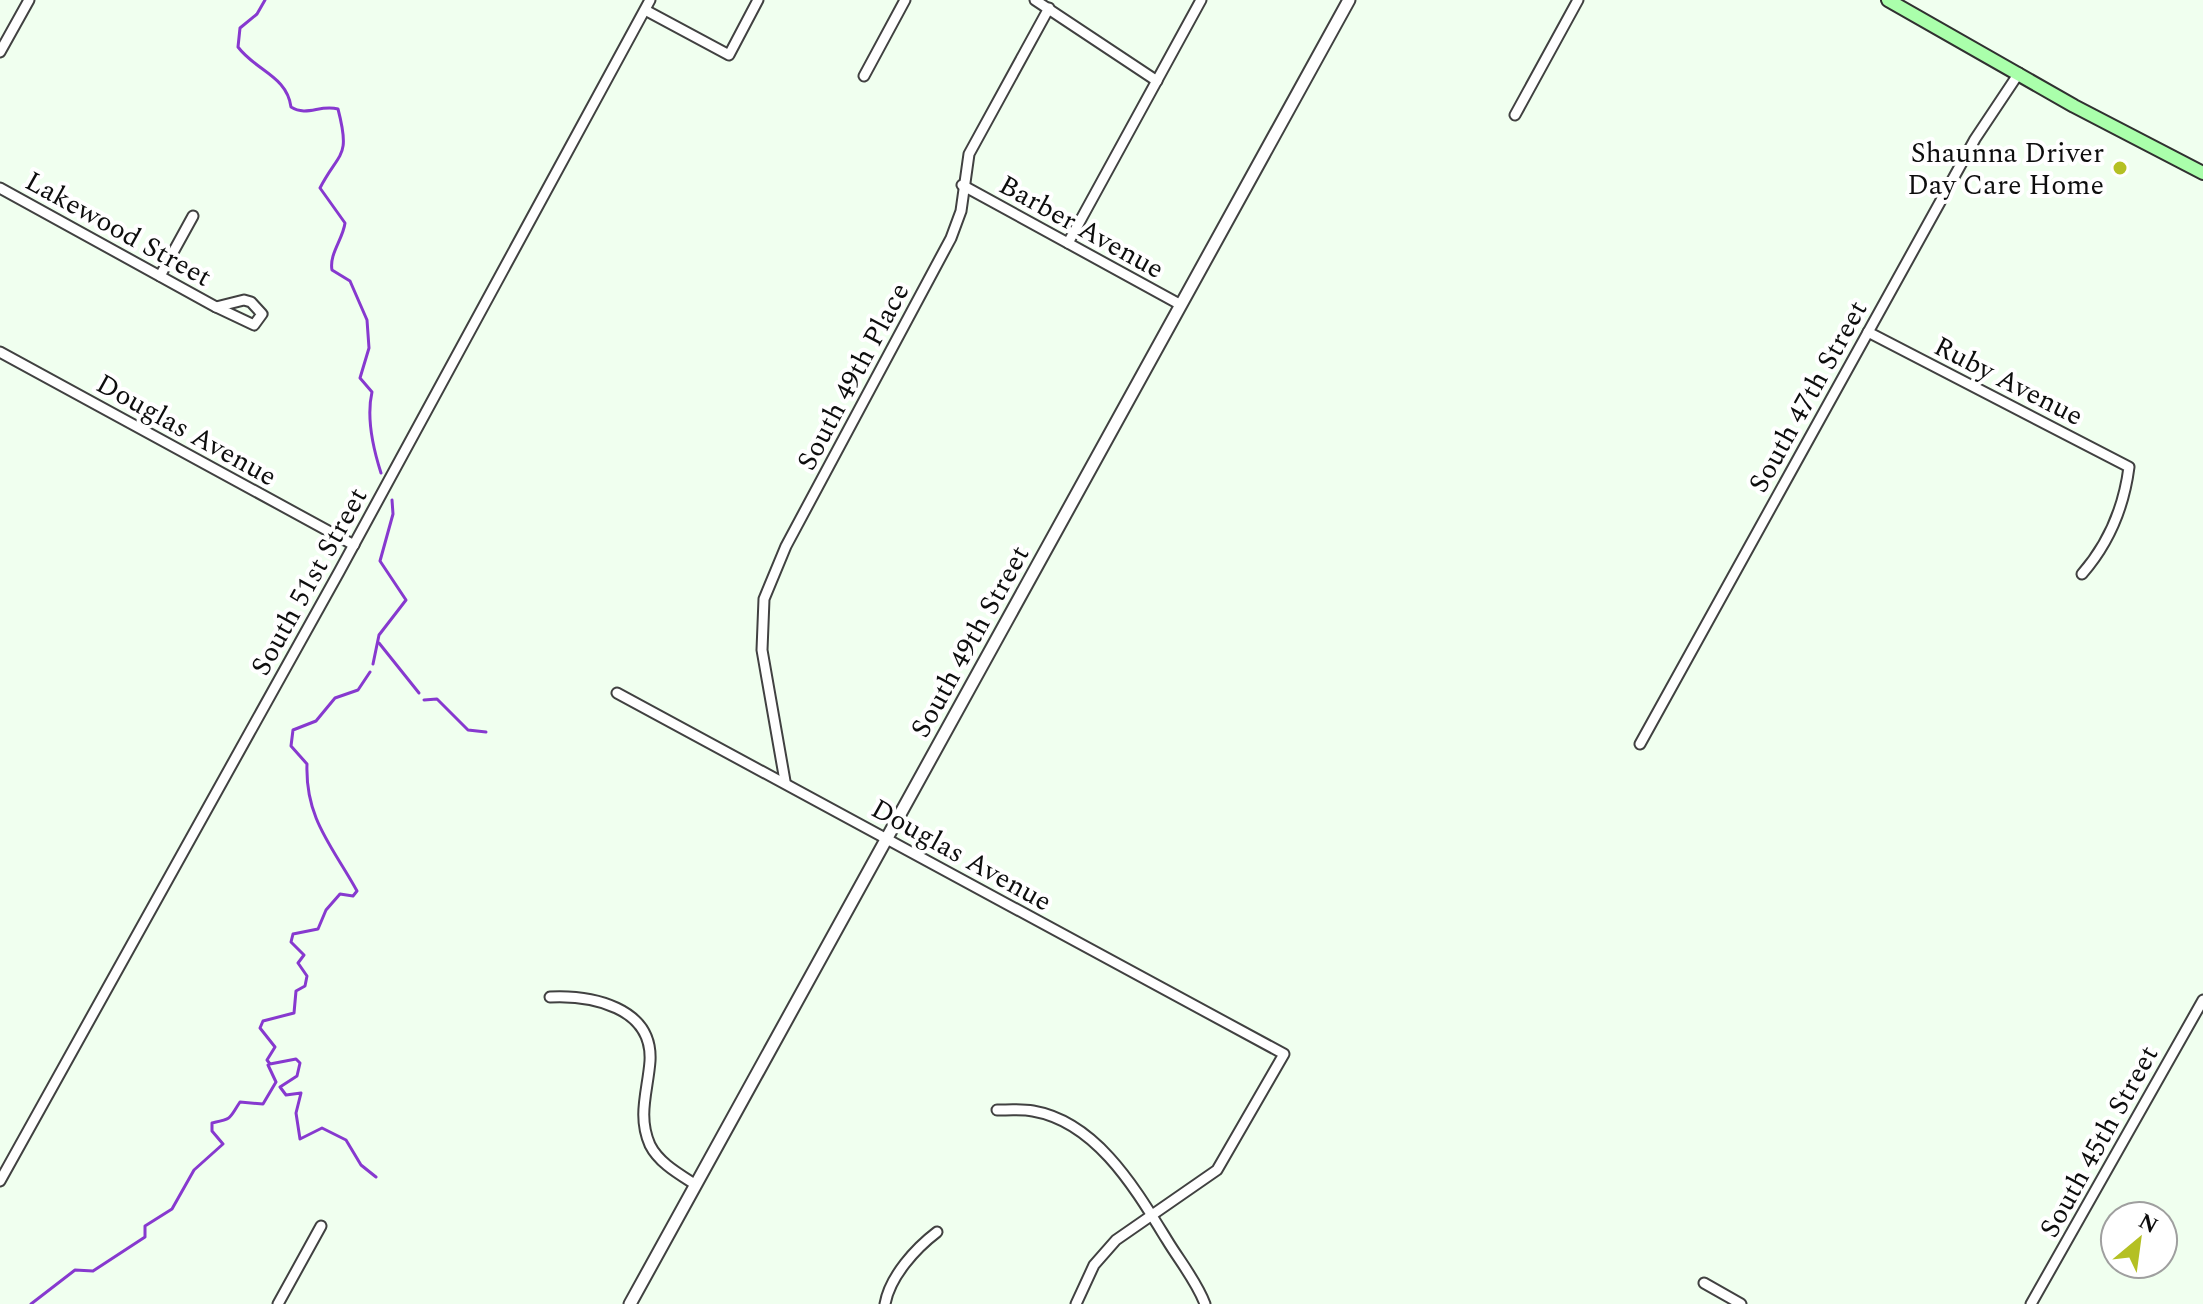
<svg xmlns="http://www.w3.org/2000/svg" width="2203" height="1304" viewBox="0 0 2203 1304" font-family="Spectral,serif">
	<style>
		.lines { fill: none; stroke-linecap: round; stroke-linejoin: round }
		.stream { stroke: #8739cf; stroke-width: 3 }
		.minor-casing { stroke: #414141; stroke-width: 13 }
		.tertiary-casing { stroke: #414141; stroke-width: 15 }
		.secondary-casing { stroke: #303030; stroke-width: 16 }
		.minor { stroke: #fff; stroke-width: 9 }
		.tertiary { stroke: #fff; stroke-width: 11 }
		.secondary { stroke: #aaffab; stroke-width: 12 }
		.poi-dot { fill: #b4c024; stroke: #fff; stroke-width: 3 }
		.labels { text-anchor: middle; stroke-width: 8; stroke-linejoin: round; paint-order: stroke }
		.poi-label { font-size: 28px; fill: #0e0e0e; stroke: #fff; text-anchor: end }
		.street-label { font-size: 28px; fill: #0e0e0e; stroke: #fff }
	</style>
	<rect width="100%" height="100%" fill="#f0ffef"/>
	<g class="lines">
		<g class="stream">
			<path d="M265 0 257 14 240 28 238 47C256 71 287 76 291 107 307 117 320 104 338 109 351 159 339 151 320 188L345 223C343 239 329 254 332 270L350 281 367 320 369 348 360 378 372 392C366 418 373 448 381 473"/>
			<polyline points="379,643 419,693"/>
			<polyline points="373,664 379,635 406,600 380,561 393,514 392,500"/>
			<path d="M370 672 358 690 335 698 316 721 293 730 291 746 307 764C305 819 333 847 357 891L353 896 340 894 326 910 318 929 293 934 291 942 304 955 298 963 307 976 305 986 296 991 294 1013 263 1021 260 1028 275 1047 267 1060 270 1064 296 1059 300 1063 297 1076 280 1087 286 1095 301 1093 296 1113 300 1139 322 1128 346 1140 361 1165 376 1177"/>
			<polyline points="424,700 437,699 468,730 486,732"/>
			<path d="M31 1304 75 1270 93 1271 145 1237V1226L172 1209 194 1170 223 1144 212 1131V1123C233 1118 228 1120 240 1102L263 1104 276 1082 268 1065"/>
		</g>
		<defs>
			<g id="minor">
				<polyline points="1035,0 1157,81"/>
				<polyline points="647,11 729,55 758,0"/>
				<polyline points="0,52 29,0"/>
				<polyline points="864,76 905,0"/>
				<polyline points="1515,115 1578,0"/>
				<polyline points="962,185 1181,305"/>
				<polyline points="0,188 216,307"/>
				<polyline points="1068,243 1201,0"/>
				<polyline points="160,276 193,216"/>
				<polygon points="244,300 251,302 262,314 254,325 216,307"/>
				<path d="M1868 332 2129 467C2124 506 2109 543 2082 574"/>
				<polyline points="0,352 354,545"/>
				<polyline points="617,693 1284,1054 1217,1170 1116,1240 1094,1265 1076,1304"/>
				<polyline points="1640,744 1975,139 2019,73"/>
				<polyline points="785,781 762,650 764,599 786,546 951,238 961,211 969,154 1049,8"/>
				<path d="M550 997C591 995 653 1007 650 1061 648 1090 637 1116 650 1145 659 1163 679 1174 696 1185"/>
				<path d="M997 1110C1008 1110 1022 1109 1033 1111 1097 1122 1136 1190 1167 1240 1179 1260 1197 1282 1205 1304"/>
				<polyline points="0,1181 339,572 650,0"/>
				<polyline points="1704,1283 1741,1304"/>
				<polyline points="278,1304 321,1226"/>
				<path d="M885 1304C890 1276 916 1248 937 1232"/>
				<polyline points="2031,1304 2203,1000"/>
			</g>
			<polyline id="tertiary" points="630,1304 1349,0"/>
			<polyline id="secondary" points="1888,0 2074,106 2203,173"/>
		</defs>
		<use href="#minor" class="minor-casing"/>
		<use href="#tertiary" class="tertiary-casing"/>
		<use href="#secondary" class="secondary-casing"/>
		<use href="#minor" class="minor"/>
		<use href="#tertiary" class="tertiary"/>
		<use href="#secondary" class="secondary"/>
	</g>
	<circle class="poi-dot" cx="2120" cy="168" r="8"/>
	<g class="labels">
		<g class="poi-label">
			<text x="2104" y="162">Shaunna Driver<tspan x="2104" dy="32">Day Care Home</tspan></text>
		</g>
		<g class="street-label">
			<text transform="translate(1082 226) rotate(29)" y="10">Barber Avenue</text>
			<text transform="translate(119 228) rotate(29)" y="10">Lakewood Street</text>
			<text transform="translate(852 376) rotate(-62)" y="10">South 49th Place</text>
			<text transform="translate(2009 380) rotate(27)" y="10">Ruby Avenue</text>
			<text transform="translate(1807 396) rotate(-61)" y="10">South 47th Street</text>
			<text transform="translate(187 429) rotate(29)" y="10">Douglas Avenue</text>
			<text transform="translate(308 581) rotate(-61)" y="10">South 51st Street</text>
			<text transform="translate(969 641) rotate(-61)" y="10">South 49th Street</text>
			<text transform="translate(962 854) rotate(29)" y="10">Douglas Avenue</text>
			<text transform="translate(2098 1141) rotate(-61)" y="10">South 45th Street</text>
		</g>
	</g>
	<g transform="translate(2139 1240) rotate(29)"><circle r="38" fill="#ffffff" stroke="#9f9f9f" stroke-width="2"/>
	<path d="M0-6L14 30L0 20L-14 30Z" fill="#b4c024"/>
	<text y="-12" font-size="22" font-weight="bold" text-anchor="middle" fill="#0e0e0e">N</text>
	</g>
</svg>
